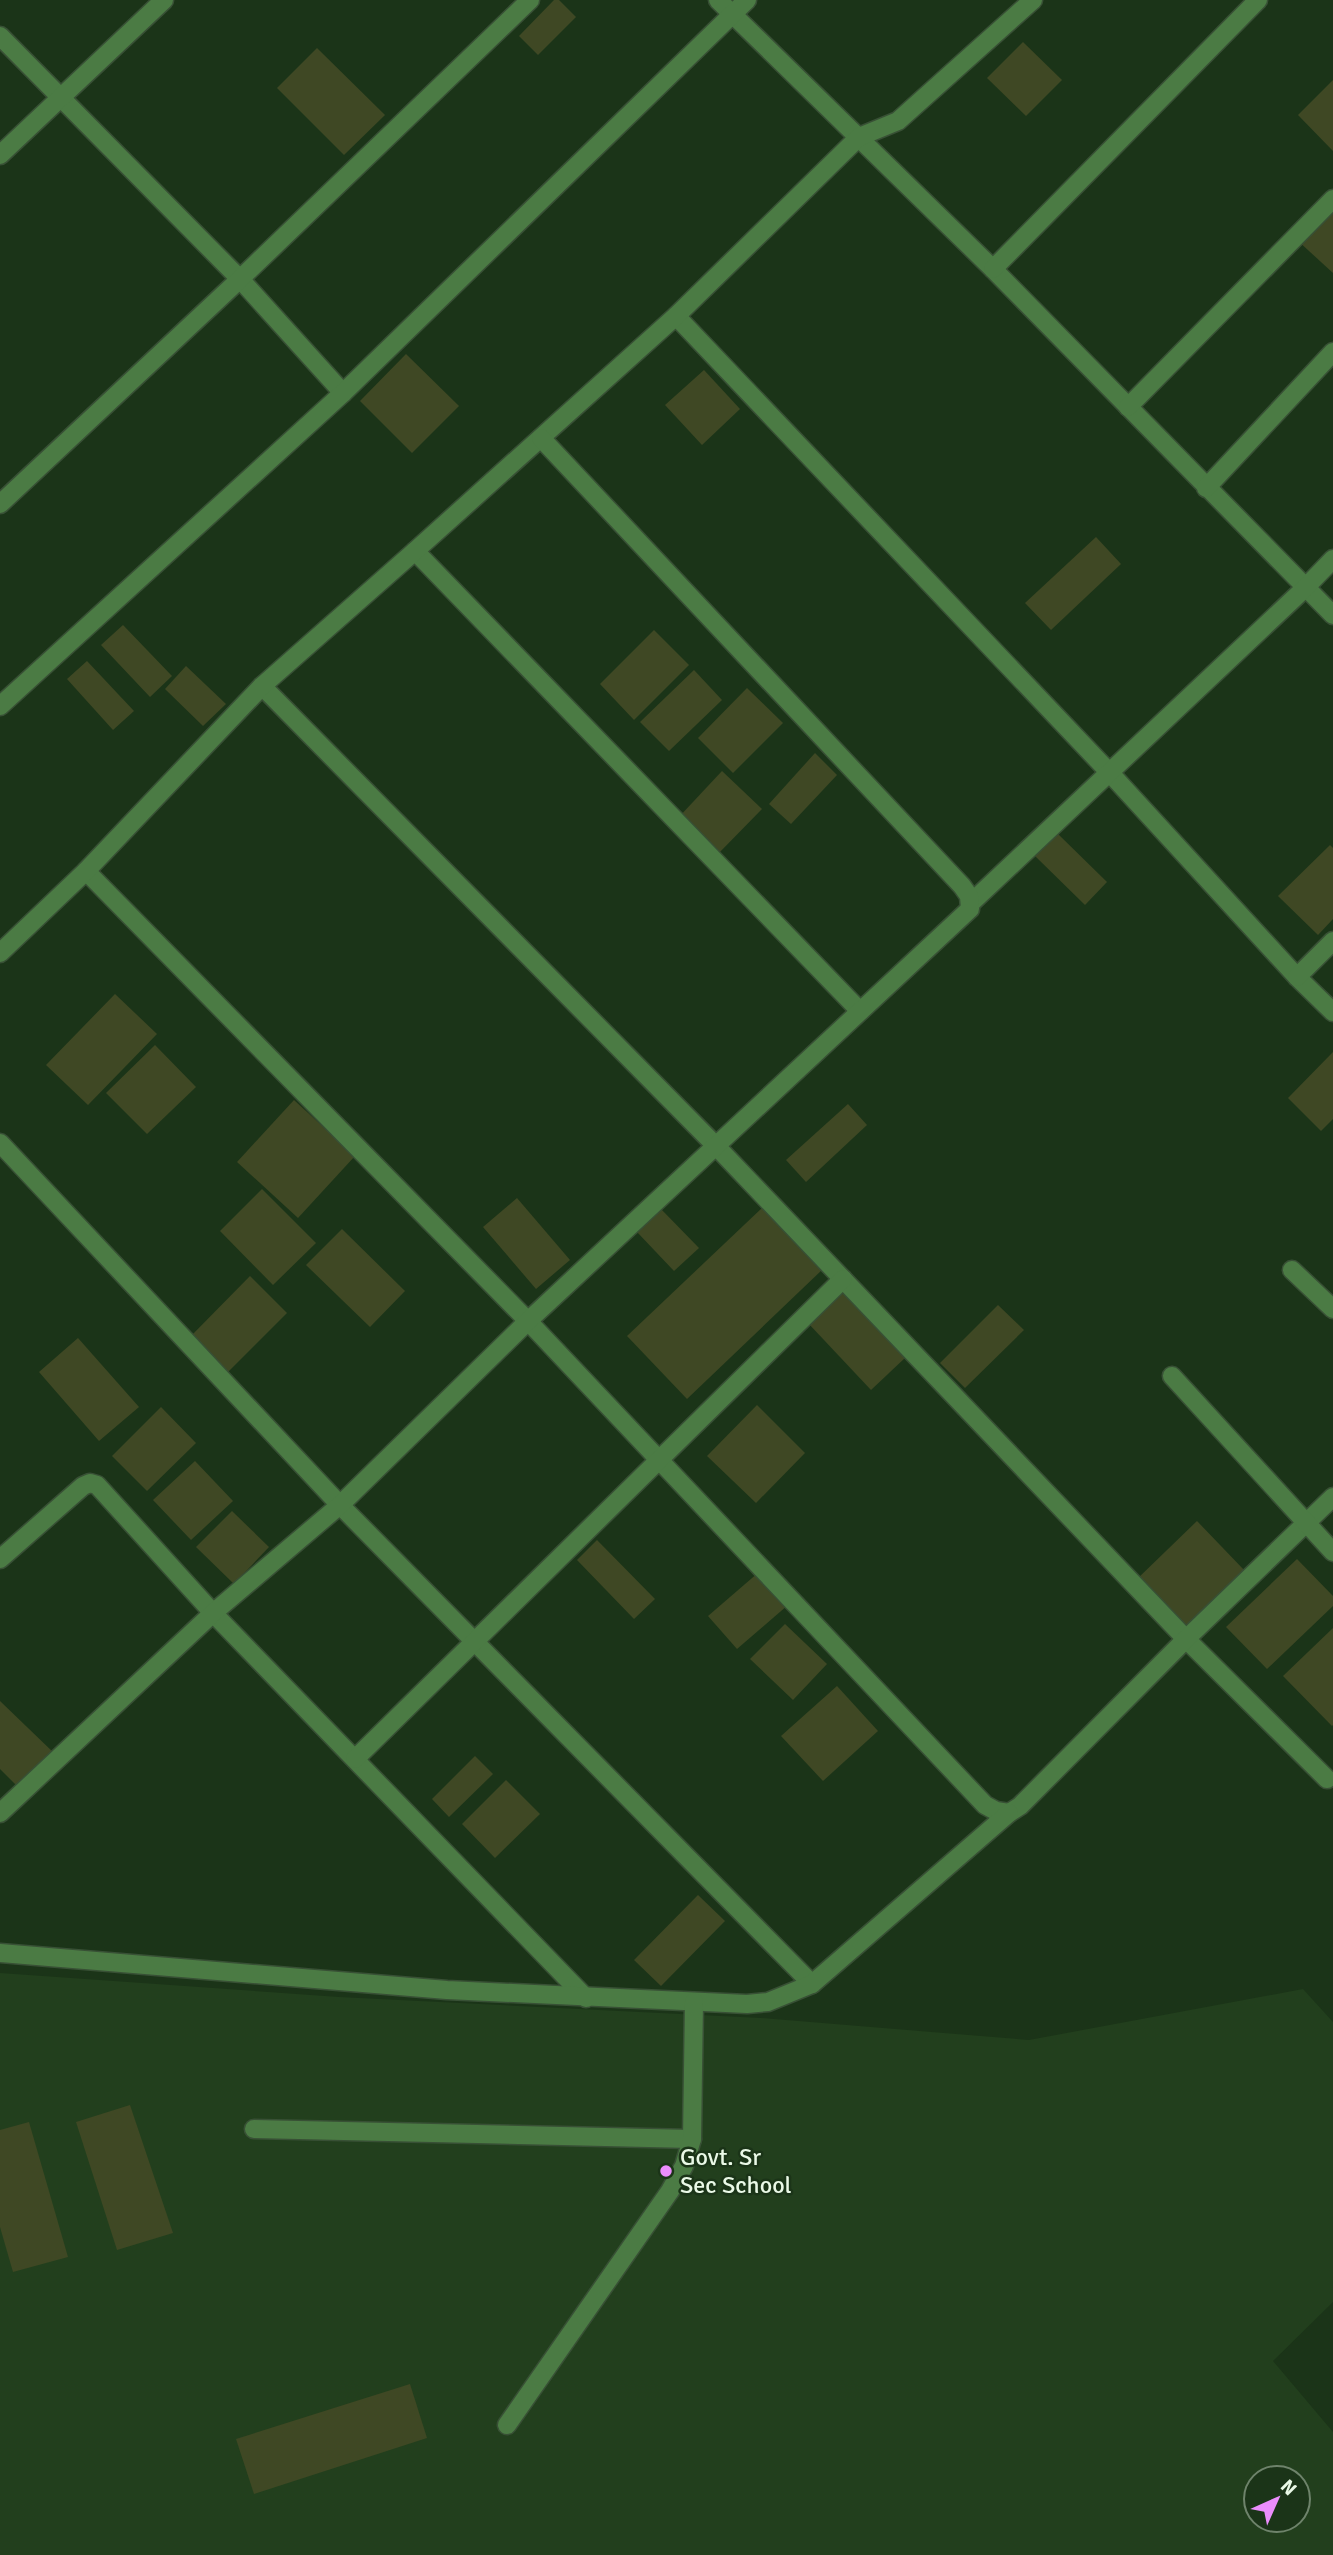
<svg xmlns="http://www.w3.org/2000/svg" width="1333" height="2555" viewBox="0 0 1333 2555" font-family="Signika,sans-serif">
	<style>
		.built { fill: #223f1d; fill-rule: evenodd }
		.building { fill: #3f4824 }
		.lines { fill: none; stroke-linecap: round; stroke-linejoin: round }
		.minor-casing { stroke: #385035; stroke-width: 21 }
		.minor { stroke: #4b7b44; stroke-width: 18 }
		.poi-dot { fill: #eb8dfc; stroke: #1b3418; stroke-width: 2.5 }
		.labels { text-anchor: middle; stroke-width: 5; stroke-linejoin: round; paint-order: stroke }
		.poi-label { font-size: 24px; fill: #eaf9e7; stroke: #1b3418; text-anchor: start }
	</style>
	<rect width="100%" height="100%" fill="#1b3418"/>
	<path class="built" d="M0 1973 339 1997 761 2018 1029 2040 1303 1989 1333 2022V2302L1273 2361 1333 2432V2555H0ZM1256 2478H1298V2520H1256Z"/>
	<g class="building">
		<polygon points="554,0 559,0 576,17 538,55 519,36"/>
		<polygon points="1023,42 1062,80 1026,116 987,78"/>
		<polygon points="317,48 385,115 344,155 277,88"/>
		<polygon points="1333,80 1333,151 1298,115"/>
		<polygon points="1333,204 1333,273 1297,240"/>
		<polygon points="406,354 459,406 412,453 360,401"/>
		<polygon points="704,370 740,409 702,445 665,405"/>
		<polygon points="1096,537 1121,564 1051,630 1025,603"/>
		<polygon points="123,625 172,676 150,697 101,645"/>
		<polygon points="654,630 689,665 634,720 600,684"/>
		<polygon points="87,661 134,711 113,730 67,679"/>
		<polygon points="186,666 226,704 203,726 165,689"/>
		<polygon points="694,670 722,700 669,751 640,722"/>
		<polygon points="747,688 783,723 733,773 698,738"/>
		<polygon points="815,753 837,775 791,824 769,804"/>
		<polygon points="722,771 762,809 717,855 678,818"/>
		<polygon points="1057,833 1107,882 1085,905 1035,856"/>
		<polygon points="1330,845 1333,848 1333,919 1318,935 1278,896"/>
		<polygon points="115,994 157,1034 88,1105 46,1065"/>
		<polygon points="155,1045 196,1087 147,1134 106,1093"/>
		<polygon points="1333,1052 1333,1119 1321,1131 1288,1098"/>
		<polygon points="294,1100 355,1156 298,1218 237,1162"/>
		<polygon points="848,1104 867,1125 806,1182 786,1160"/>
		<polygon points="262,1189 316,1243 273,1285 220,1231"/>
		<polygon points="517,1198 570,1260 536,1289 483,1227"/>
		<polygon points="763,1207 823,1269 687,1399 627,1336"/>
		<polygon points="660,1208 699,1248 674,1271 637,1232"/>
		<polygon points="342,1229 405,1291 370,1327 306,1265"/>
		<polygon points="250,1276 287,1313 227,1373 190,1337"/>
		<polygon points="843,1291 906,1357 871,1390 808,1323"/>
		<polygon points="998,1305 1024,1330 965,1388 940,1363"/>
		<polygon points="78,1338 139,1407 99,1441 39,1372"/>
		<polygon points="757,1405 805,1453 756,1503 707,1456"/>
		<polygon points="161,1407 196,1443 147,1491 112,1456"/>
		<polygon points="195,1461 233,1501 191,1540 153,1500"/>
		<polygon points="232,1511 269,1547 234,1584 196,1547"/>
		<polygon points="1197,1521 1245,1571 1183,1631 1135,1581"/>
		<polygon points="597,1540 655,1599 634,1619 577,1560"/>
		<polygon points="1297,1559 1333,1596 1333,1606 1267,1669 1226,1627"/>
		<polygon points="759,1572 788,1605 737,1649 708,1616"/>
		<polygon points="785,1624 827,1664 793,1700 750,1659"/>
		<polygon points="1333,1628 1333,1725 1332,1726 1283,1676"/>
		<polygon points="837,1686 878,1731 823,1781 781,1736"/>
		<polygon points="0,1701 55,1754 20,1789 0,1769"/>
		<polygon points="475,1756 493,1774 449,1817 432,1799"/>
		<polygon points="506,1780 540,1814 495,1858 462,1824"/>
		<polygon points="698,1895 725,1921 661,1986 634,1960"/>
		<polygon points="130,2105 173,2233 117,2250 76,2122"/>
		<polygon points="29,2122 68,2257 13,2272 0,2227 0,2130"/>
		<polygon points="410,2384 427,2438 254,2494 236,2439"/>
	</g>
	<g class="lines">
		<defs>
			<g id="minor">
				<polyline points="718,0 993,269 1333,615"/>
				<polyline points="0,36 240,279 343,393"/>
				<polyline points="0,155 164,0"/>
				<polyline points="993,269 1258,0"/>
				<polyline points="676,316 1110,773 1297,977 1333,1012"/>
				<polyline points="1128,407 1333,199"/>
				<polyline points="1206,488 1333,352"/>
				<polyline points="0,504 240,279 530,0"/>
				<polyline points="415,551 860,1011"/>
				<polyline points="262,686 716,1146 1186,1639 1327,1779"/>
				<polyline points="0,706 343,393 747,0"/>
				<polyline points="86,871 528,1321 985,1805 996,1811 1009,1813 1020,1806 1186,1639 1333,1497"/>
				<polyline points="972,902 1305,588 1333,559"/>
				<polyline points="0,953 86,871 262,686 415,551 676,316 859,137 898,121 1033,0"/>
				<polyline points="1297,977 1333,941"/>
				<polyline points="0,1143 340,1505 812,1984"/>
				<polyline points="1292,1270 1333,1309"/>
				<polyline points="1172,1376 1333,1552"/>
				<polyline points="0,1559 83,1486 90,1483 97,1485 213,1613 586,1998"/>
				<polyline points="355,1759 843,1279"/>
				<polyline points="0,1813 213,1613 340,1505 528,1321 970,909 969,896 962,886 541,438"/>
				<polyline points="0,1953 447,1990 747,2004 768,2002 812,1984 1009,1813"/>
				<polyline points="254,2129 692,2139"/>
				<polyline points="507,2425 670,2191 684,2166 692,2139 694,2002"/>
			</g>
		</defs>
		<use href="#minor" class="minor-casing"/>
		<use href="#minor" class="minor"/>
	</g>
	<circle class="poi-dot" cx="666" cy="2171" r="7"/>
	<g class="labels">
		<g class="poi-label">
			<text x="680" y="2165">Govt. Sr<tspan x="680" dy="28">Sec School</tspan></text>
		</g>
	</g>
	<g transform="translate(1277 2499) rotate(45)"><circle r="33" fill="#1b3418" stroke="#6e836b" stroke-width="2"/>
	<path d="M0-5L12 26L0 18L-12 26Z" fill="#eb8dfc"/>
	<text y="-10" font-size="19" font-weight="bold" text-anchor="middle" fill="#eaf9e7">N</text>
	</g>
</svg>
